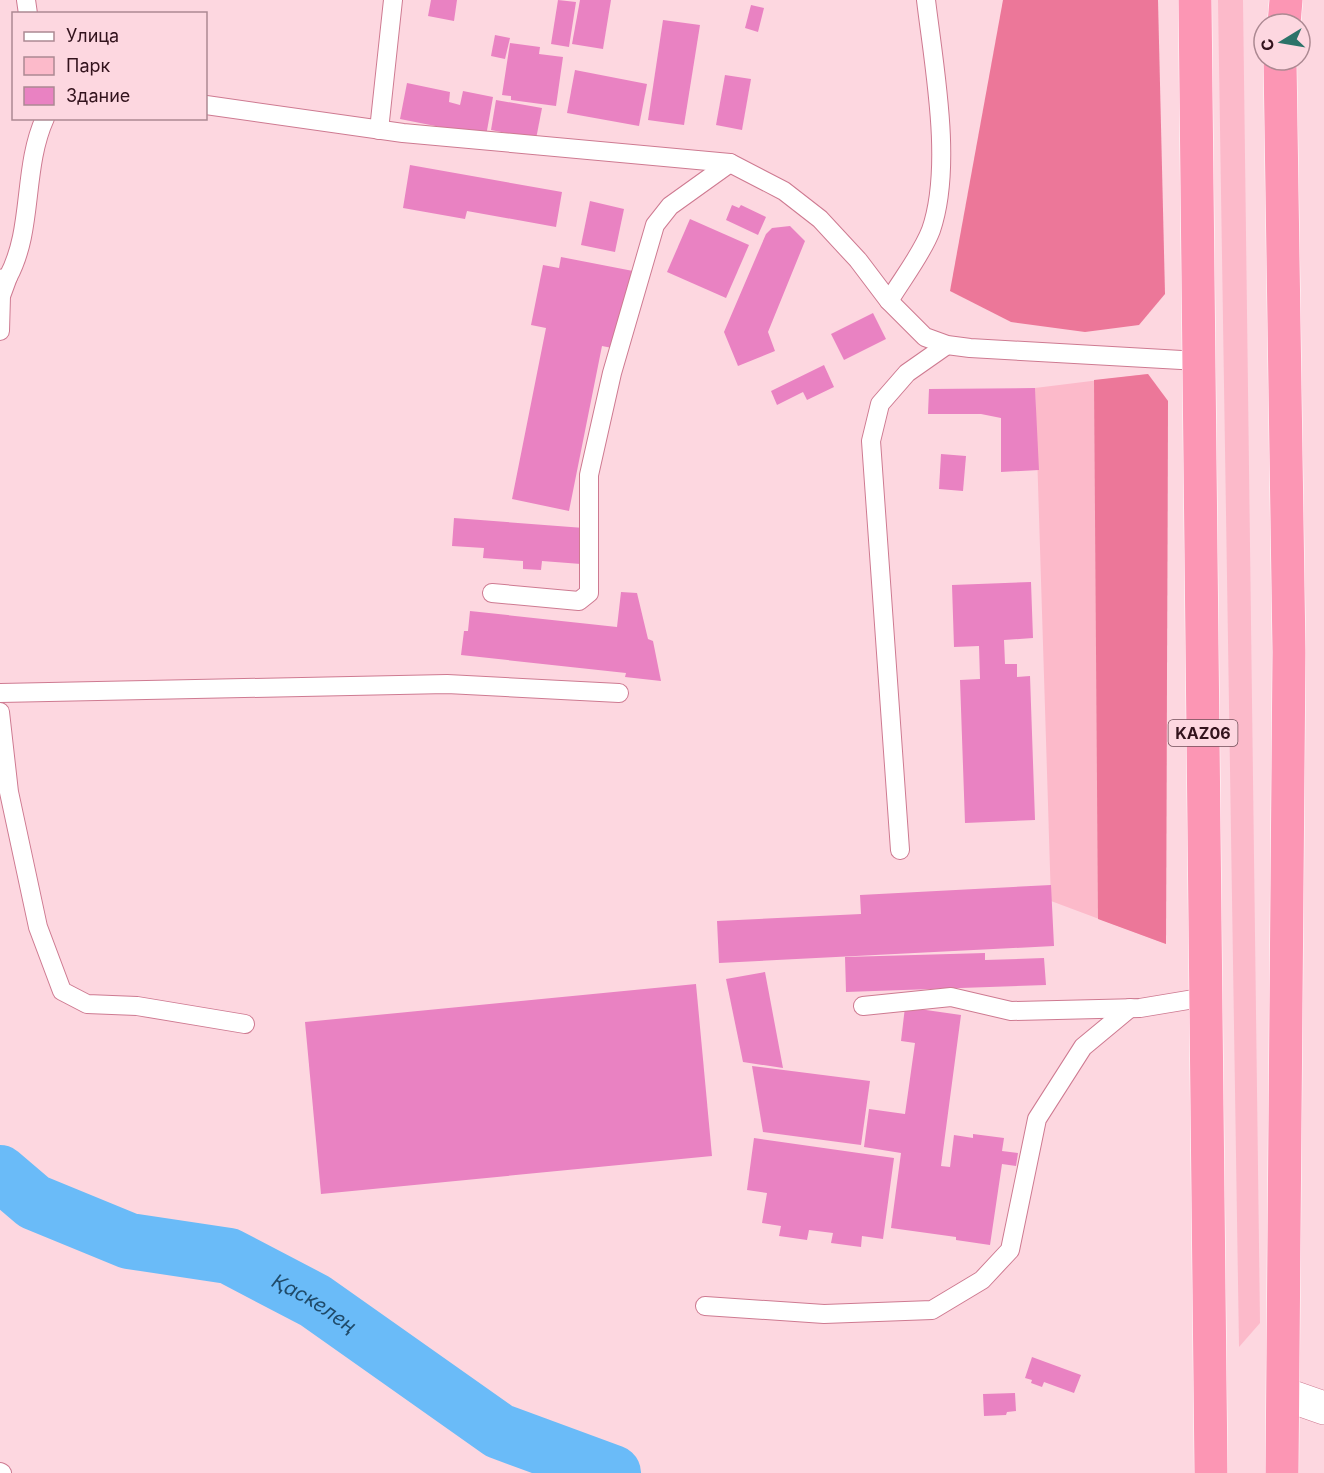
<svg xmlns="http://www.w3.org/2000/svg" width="1324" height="1473" viewBox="0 0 1324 1473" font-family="Inter,sans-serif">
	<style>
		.green { fill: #fcbaca }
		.forest { fill: #ec7799 }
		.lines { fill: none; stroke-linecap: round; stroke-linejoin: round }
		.river { stroke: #6abbf8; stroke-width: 56 }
		.building { fill: #e982c2 }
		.service-casing { stroke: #ce7a91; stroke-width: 20 }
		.minor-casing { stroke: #ce7a91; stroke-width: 34 }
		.trunk-casing { stroke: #fff; stroke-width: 34 }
		.service { stroke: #fff; stroke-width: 18 }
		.minor { stroke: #fff; stroke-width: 33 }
		.trunk { stroke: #fc96b4; stroke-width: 33 }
		.labels { text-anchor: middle; stroke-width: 4.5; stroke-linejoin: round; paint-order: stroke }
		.shield { fill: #fdd7e0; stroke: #704e58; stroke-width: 1.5 }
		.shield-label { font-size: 16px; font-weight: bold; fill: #33131d }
		.water-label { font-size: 20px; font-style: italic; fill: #204b6a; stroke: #fdd7e0 }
	</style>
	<rect width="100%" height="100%" fill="#fdd7e0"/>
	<g class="green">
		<polygon points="1218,0 1243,0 1260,1323 1239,1347"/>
		<polygon points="1148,374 1168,401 1166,944 1051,901 1035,388"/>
	</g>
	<g class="forest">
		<polygon points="1003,0 1158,0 1165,294 1139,325 1085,332 1011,322 950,291"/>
		<polygon points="1148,374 1168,401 1166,944 1098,919 1094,380"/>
	</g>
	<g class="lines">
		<path class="river" id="s1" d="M0 1173 34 1202 129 1241 229 1256 315 1301 499 1431 613 1473"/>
	</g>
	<g class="building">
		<polygon points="431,0 457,0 454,21 428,16"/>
		<polygon points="558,0 576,2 569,47 551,44"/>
		<polygon points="580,0 611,0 603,49 572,44"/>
		<polygon points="751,5 764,8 758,32 745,28"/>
		<polygon points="663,20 700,25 684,125 648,120"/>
		<polygon points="495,35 510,38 505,59 491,56"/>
		<polygon points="510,43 540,47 539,54 563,57 556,106 511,100 511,96 502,95"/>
		<polygon points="575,70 647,84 639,126 567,113"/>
		<polygon points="725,75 751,79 742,130 716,125"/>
		<polygon points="407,83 450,92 449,102 460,105 463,91 493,97 486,136 400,119"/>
		<polygon points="496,100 542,108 536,139 491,130"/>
		<polygon points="410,165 562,192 556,227 467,211 465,219 403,208"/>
		<polygon points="590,201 624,209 615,252 581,245"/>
		<polygon points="732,205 739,208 741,205 766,217 758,235 726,220"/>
		<polygon points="690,219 749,245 726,298 667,272"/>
		<polygon points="790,226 805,241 768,332 775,351 738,366 724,332 766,234 772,228"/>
		<polygon points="561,257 633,271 617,349 602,346 569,511 512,499 546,328 531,325 543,265 559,268"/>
		<polygon points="873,313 886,339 844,360 831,334"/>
		<polygon points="824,365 834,387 807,400 803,392 777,405 771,391"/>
		<polygon points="1035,388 1039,470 1001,472 1001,418 981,414 928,414 929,389"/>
		<polygon points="941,454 966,456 963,491 939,489"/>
		<polygon points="454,518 584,528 581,564 542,561 541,570 523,569 523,561 483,558 484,548 452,546"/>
		<polygon points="1031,582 1033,638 1004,640 1005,664 1017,664 1017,677 1030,676 1035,820 965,823 960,680 980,679 979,646 954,647 952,585"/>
		<polygon points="621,592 637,593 648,639 653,641 661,681 625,677 626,673 461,655 464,631 468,631 470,611 617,627"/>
		<polygon points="1051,885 1054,946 719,963 717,921 861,914 860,895"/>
		<polygon points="985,953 985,960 1044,958 1046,985 846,992 845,957"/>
		<polygon points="765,972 783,1068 743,1062 726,979"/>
		<polygon points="696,984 712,1156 321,1194 305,1022"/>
		<polygon points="905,1007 961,1015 941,1166 950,1167 954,1135 973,1138 973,1134 1004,1138 1002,1151 1018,1153 1016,1166 1002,1164 990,1245 956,1240 956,1237 891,1228 901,1153 864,1147 869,1109 905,1114 915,1043 901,1041"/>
		<polygon points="752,1066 870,1081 861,1145 763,1132"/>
		<polygon points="754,1138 894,1158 883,1239 862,1236 861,1247 831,1243 833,1233 809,1230 807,1240 779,1236 781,1226 762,1223 767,1193 747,1190"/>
		<polygon points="1032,1357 1081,1375 1074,1393 1044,1382 1042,1387 1031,1383 1032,1380 1025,1378"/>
		<polygon points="1015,1393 1016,1411 1007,1412 1006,1415 984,1416 983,1394"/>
	</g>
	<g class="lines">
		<defs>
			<g id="service">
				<polyline points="26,0 28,14"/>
				<polyline points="206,105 403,133 730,163 784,191 820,219 858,260 889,301 925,337 947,345 970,348 1199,361"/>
				<polyline points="379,130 393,0"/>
				<path d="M0 279 8 277C34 229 22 169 45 118"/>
				<path d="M889 301C902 279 922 254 931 230 953 166 934 67 926 0"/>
				<polyline points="0,331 1,296 8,277"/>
				<polyline points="492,593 579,601 589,593 589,475 612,373 655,225 670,206 730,163"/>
				<polyline points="0,693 447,684 619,693"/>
				<polyline points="0,712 9,792 38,927 62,991 87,1004 137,1006 245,1024"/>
				<polyline points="900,850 871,441 880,404 907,373 947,345"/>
				<polyline points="863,1006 951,997 1011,1011 1140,1008 1206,997"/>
				<polyline points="705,1306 824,1314 932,1310 982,1280 1010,1250 1037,1119 1083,1047 1130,1008"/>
				<polyline points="0,1472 2,1473"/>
			</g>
			<polyline id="minor" points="1284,1394 1324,1408"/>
			<g id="trunk">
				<polyline points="1195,0 1211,1473"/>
				<polyline points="1284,24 1286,0"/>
				<polyline points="1280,60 1289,652 1282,1473"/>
			</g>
		</defs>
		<use href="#service" class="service-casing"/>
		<use href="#minor" class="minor-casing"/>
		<use href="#trunk" class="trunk-casing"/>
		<use href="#service" class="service"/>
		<use href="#minor" class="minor"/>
		<use href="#trunk" class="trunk"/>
	</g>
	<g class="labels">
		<rect class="shield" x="1168.5" y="720" width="69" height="26" rx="4.5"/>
		<g class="shield-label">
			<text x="1203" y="739">KАZ06</text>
		</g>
		<g class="water-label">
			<text dy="7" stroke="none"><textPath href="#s1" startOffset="346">Қаскелең</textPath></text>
		</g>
	</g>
	<rect x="12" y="12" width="195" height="108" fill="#fdd7e0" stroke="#ac8992" stroke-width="1.5"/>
	<rect x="24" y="32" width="30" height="9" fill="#ffffff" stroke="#ac8992" stroke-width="1.5"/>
	<text x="66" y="42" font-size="18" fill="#33131d">Улица</text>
	<rect x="24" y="57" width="30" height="18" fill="#fcbaca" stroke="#ac8992" stroke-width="1.5"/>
	<text x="66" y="72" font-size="18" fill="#33131d">Парк</text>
	<rect x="24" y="87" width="30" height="18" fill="#e982c2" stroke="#ac8992" stroke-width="1.5"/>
	<text x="66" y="102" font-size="18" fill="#33131d">Здание</text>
	<g transform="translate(1282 42) rotate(259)"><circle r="28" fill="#fdd7e0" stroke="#ac8992" stroke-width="1.5"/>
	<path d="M0-4.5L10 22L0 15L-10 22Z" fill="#2c7369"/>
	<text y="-9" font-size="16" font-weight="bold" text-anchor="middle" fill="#33131d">С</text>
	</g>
</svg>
